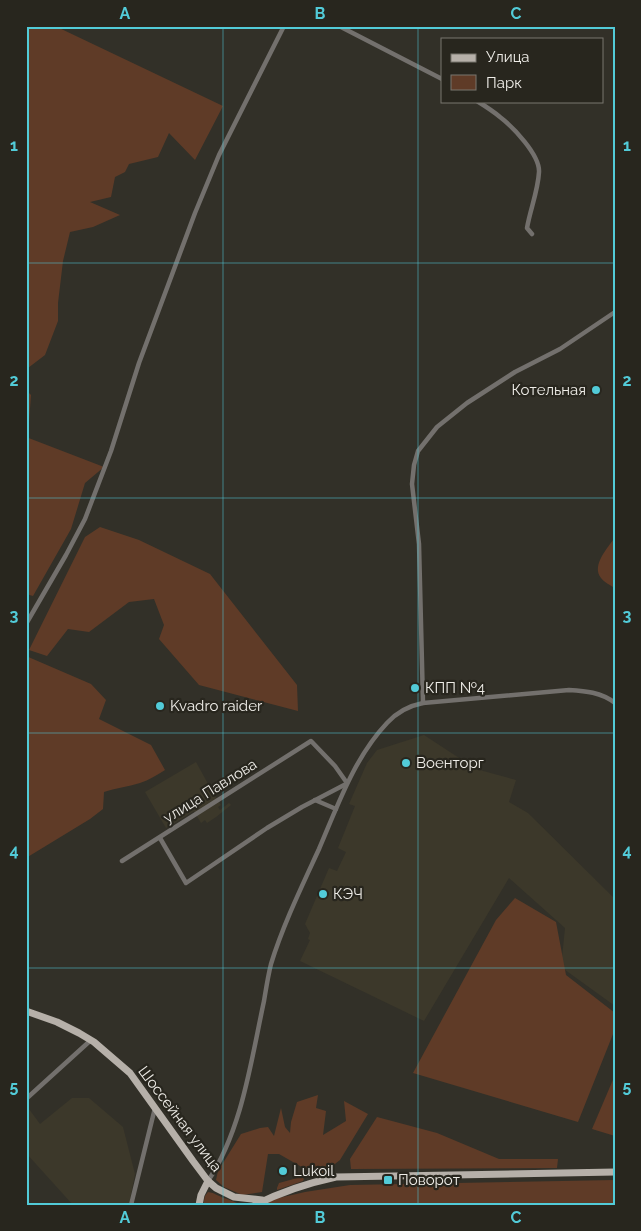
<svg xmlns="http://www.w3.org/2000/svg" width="641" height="1231" viewBox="0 0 641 1231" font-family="Raleway,sans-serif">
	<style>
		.built { fill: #3c382a }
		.green { fill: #5f3b27 }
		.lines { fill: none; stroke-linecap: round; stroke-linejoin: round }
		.minor { stroke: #73706d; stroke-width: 4.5 }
		.primary { stroke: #b6b0a9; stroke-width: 7 }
		.grid { fill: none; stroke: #52cbd8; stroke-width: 1; stroke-opacity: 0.55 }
		.poi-dot { fill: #52cbd8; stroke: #28261e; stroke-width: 2 }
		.labels { text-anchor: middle; stroke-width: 4.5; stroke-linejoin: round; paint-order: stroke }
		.poi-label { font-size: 15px; fill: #efede8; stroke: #28261e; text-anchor: start }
		.street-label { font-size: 15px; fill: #efede8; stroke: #28261e }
		.neatline { fill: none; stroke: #52cbd8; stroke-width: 2 }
		.grid-label { font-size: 16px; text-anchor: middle; font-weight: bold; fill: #52cbd8 }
	</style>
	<rect width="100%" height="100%" fill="#323028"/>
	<g class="built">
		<polygon points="424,735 476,769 516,780 509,802 528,813 615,899 615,1006 561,967 565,928 509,878 424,1021 300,961 310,940 308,939 310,933 305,924 329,868 337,871 346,852 338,848 355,806 349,804 367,763 377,750"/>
		<polygon points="196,762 212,791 221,805 218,807 220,810 229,803 231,805 216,817 207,823 205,820 201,823 194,811 166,828 145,792"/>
		<polygon points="72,1098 89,1098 123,1127 135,1174 129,1205 73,1205 26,1153 26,1105 40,1124"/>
	</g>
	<g class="green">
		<polygon points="26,26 55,26 223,106 195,160 169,133 158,157 129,164 125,172 115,177 111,197 90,202 120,215 93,227 70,232 63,261 58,303 58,321 45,355 28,368 26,367"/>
		<polygon points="26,390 31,395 29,422 26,421"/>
		<polygon points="26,437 104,467 85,483 71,529 33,596 26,594"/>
		<polygon points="100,527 139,540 210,574 297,685 298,711 199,685 159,639 164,625 154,599 129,602 89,632 68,629 47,656 29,650 85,537"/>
		<path d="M615 537V588C610 585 605 583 601 578 591 565 608 548 615 537Z"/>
		<path d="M26 656 91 684 106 700 99 719 151 745 165 770C157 775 149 780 140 783 128 787 115 788 104 792L103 809 90 819 26 858Z"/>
		<polygon points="515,898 556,922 566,975 615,1013 615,1029 578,1122 413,1073 496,920"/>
		<polygon points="615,1075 615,1136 592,1129"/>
		<polygon points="318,1095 316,1108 326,1111 323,1135 346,1121 344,1101 368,1114 340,1160 322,1174 314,1174 279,1154 268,1154 262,1192 242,1195 224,1187 216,1180 218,1171 241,1134 260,1128 268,1127 274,1136 281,1108 285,1127 290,1133 291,1122 297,1102"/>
		<polygon points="377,1117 437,1133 499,1159 558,1159 557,1168 351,1169 350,1159"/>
		<polygon points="301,1177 304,1179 303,1181 277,1190 277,1188 279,1183"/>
		<polygon points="615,1180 615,1205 262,1205 270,1200 305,1192 350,1185"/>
		<path d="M208 1192C215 1193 218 1196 224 1198 230 1200 236 1202 241 1205H203L205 1196Z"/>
	</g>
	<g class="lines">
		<g class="minor">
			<polyline points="339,26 442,79"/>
			<path d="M477 101C485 106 493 111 500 117 513 127 540 155 539 172 538 191 530 210 527 228L532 234"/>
			<polyline points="26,624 66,555 85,519 111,451 139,363 195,213 219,155 284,26"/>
			<polyline points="423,703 419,544 412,484 414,465 418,451 437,427 467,403 515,372 560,349 615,312"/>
			<polyline points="315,800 336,809"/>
			<polyline points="160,838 186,883 267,828 302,807 346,784"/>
			<polyline points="122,861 311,741 335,766 347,783"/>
			<polyline points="26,1099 91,1040"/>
			<path d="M208 1181C242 1130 251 1061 264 1001 266 989 268 976 271 964 283 925 302 886 319 849 338 805 354 758 387 723 397 712 408 706 423 703L569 690C585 691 601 692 615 703"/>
			<polyline points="131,1205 155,1108"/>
		</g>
		<g class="primary">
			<polyline points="26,1011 57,1022 79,1033 94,1042 130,1073 193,1161 208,1181 216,1188 234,1197 262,1200"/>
			<polyline points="199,1205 201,1195 208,1181"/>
			<path d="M255 1205C281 1192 308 1183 336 1177L615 1172"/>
		</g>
	</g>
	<path class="grid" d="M223 26V1205M418 26V1205M26 263H615M26 498H615M26 733H615M26 968H615"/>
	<g class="poi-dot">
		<circle cx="596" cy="390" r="5"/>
		<circle cx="415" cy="688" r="5"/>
		<circle cx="160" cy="706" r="5"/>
		<circle cx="406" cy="763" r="5"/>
		<circle cx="323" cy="894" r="5"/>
		<circle cx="283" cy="1171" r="5"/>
		<rect x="383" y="1175" width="10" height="10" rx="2.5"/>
	</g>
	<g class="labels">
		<g class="poi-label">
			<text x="586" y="395" text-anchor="end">Котельная</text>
			<text x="425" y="693">КПП №4</text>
			<text x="170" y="711">Kvadro raider</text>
			<text x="416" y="768">Военторг</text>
			<text x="333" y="899">КЭЧ</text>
			<text x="293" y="1176">Lukoil</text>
			<text x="398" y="1185">Поворот</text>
		</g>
		<g class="street-label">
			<text transform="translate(210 791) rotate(-32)" y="5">улица Павлова</text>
			<text transform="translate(180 1119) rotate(53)" y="5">Шоссейная улица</text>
		</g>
	</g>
	<rect width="641" height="1231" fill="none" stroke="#28261e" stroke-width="55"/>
	<rect x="441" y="38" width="162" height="65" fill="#28261e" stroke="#78766f"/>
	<rect x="451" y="54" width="25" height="8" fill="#b6b0a9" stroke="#78766f"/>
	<text x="486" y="62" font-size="15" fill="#efede8">Улица</text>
	<rect x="451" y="75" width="25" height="15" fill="#5f3b27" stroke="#78766f"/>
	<text x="486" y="88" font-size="15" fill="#efede8">Парк</text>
	<rect x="28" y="28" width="586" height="1176" class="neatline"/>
	<g class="grid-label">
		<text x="125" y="19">A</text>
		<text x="320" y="19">B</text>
		<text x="516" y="19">C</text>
		<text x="14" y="151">1</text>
		<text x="627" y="151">1</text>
		<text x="14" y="386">2</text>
		<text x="627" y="386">2</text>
		<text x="14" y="621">3</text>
		<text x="627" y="621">3</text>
		<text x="14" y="856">4</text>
		<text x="627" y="856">4</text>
		<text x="14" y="1092">5</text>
		<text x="627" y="1092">5</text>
		<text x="125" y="1223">A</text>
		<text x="320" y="1223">B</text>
		<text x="516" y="1223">C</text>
	</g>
</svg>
